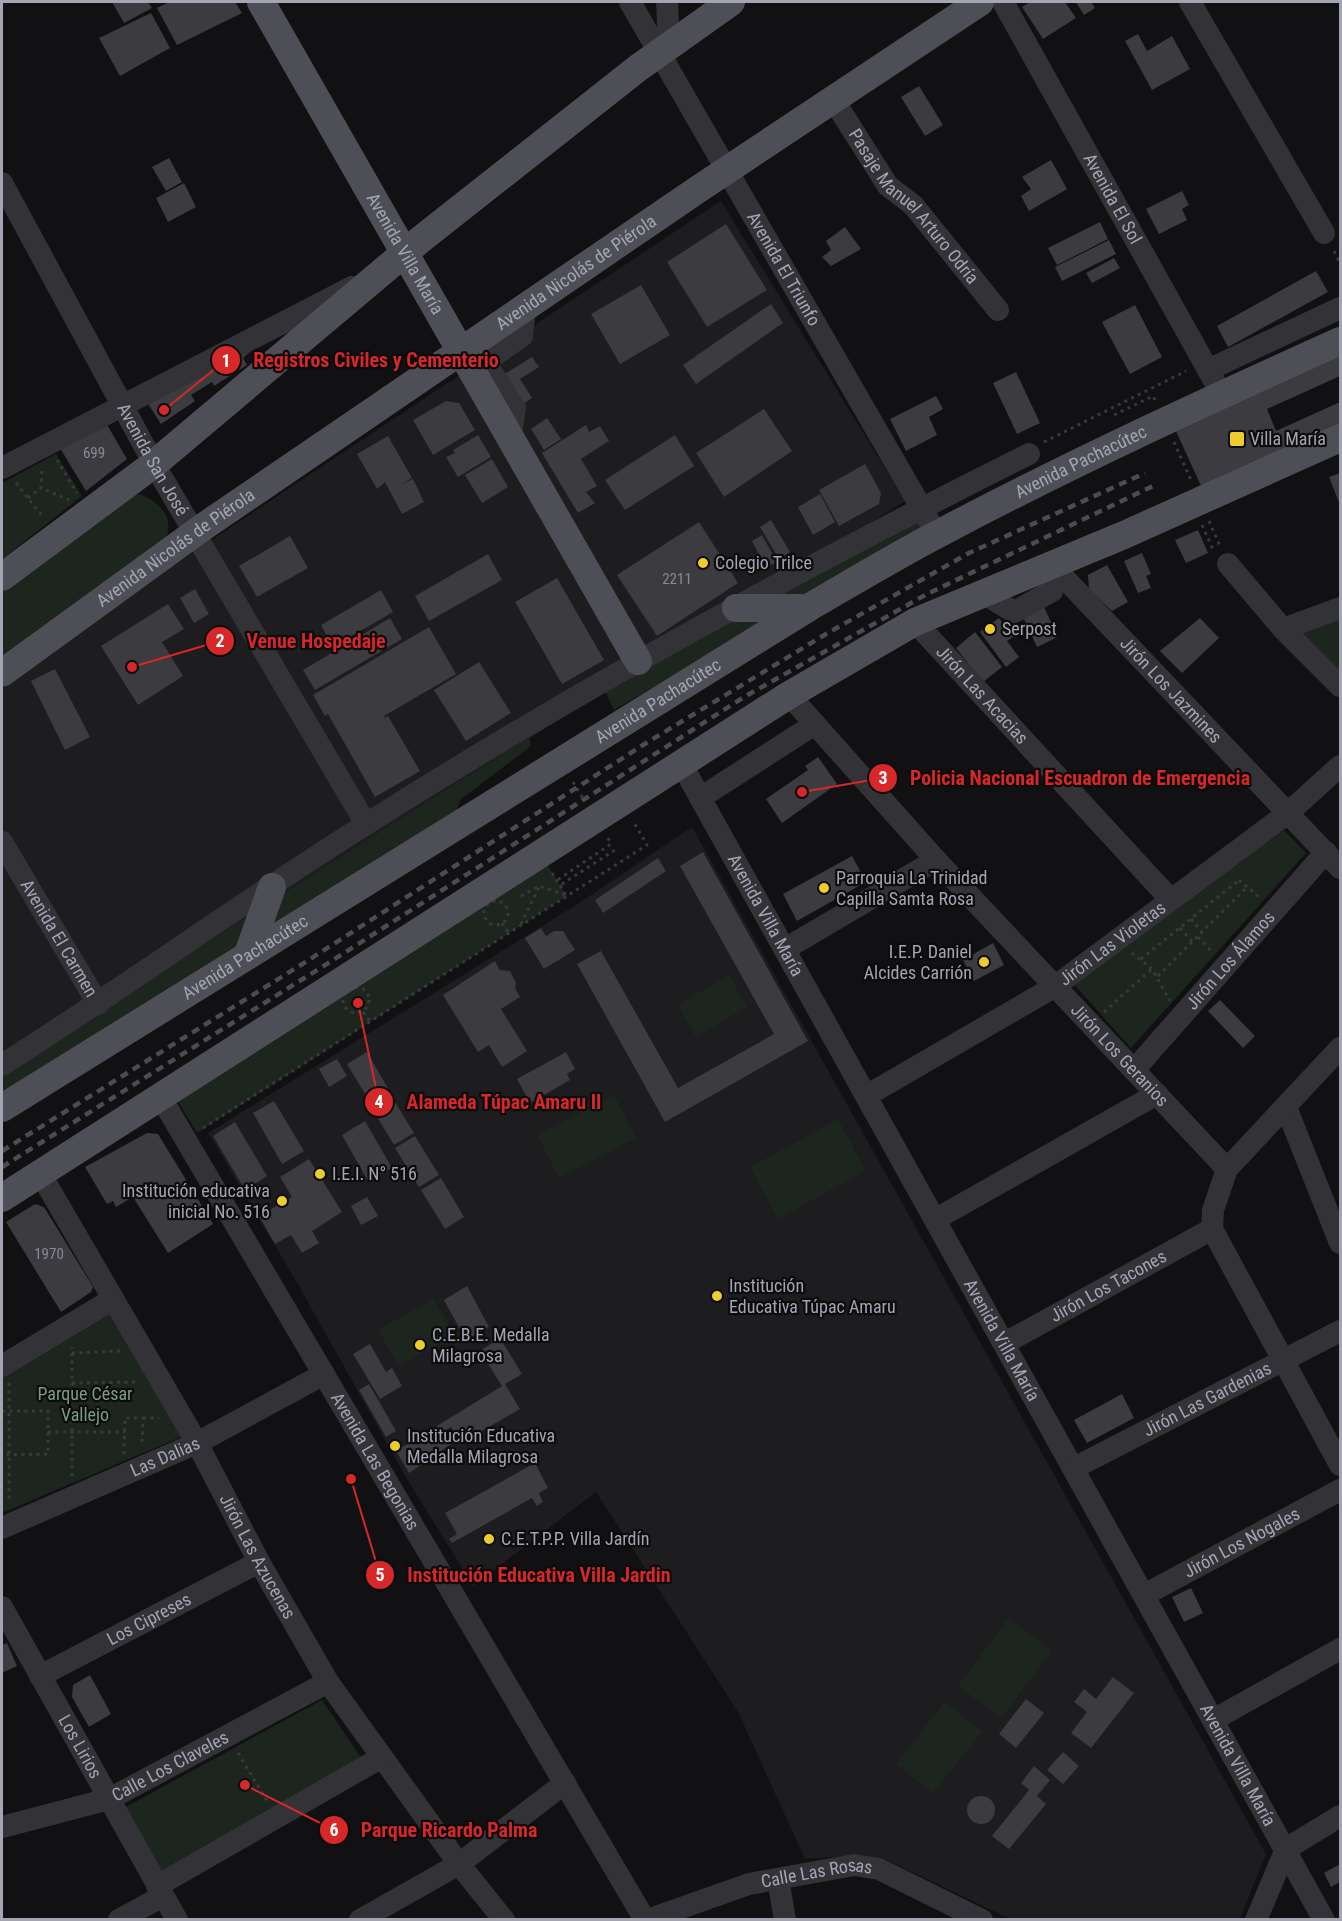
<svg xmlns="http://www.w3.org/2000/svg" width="1342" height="1921" viewBox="0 0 1342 1921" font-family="'Roboto Condensed',sans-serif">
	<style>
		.built { fill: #1d1d1f }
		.green { fill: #1d251f }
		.building { fill: #3b3b40 }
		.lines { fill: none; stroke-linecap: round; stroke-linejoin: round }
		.path { stroke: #38393e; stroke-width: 3; stroke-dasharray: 3 4.5; stroke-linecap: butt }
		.minor { stroke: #323237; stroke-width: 22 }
		.major { stroke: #4e4f56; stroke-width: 28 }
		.rail { stroke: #4b4c52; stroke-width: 4.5; stroke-dasharray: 8 6; stroke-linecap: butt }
		.poi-dot { fill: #efcc2d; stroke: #0c0c0d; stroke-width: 2 }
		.labels { text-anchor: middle; stroke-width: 4.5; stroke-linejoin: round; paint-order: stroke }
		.number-label { font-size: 15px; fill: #898a96 }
		.street-label { font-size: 18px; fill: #a3a5b3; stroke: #0c0c0d }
		.poi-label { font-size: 18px; fill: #a3a5b3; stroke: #0c0c0d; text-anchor: start }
		.park-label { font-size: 18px; fill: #799e81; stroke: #0c0c0d }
		.leader { fill: none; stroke: #d62828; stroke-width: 2 }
		.callout-dot { fill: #d62828; stroke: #0c0c0d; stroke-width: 2 }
		.mark-label { font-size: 18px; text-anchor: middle; font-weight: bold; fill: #fff }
		.callout-label { font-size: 20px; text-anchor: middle; font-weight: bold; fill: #d62828; stroke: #0c0c0d; stroke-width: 4.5; stroke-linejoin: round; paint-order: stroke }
	</style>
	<rect width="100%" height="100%" fill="#111113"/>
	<g class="built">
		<polygon points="721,201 905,501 2,1072 2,689 171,567"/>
		<polygon points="692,827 1266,1854 1240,1919 1010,1919 887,1860 856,1855 805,1859 738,1712 596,1492 473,1586 407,1479 300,1288 208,1133 576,905"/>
	</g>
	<g class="green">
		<polygon points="56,454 82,496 2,559 2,483"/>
		<path d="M139 494C158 501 176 517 165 539L2 660V592L123 498Z"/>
		<polygon points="916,520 923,533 614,710 605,691"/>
		<polygon points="1340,616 1340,675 1295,632"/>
		<polygon points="529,737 531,746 460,800 456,812 2,1097 2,1073"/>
		<polygon points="1284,830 1306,853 1131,1048 1071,981"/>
		<polygon points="545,861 567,896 197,1133 173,1093"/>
		<polygon points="729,975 747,1007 696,1037 678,1005"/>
		<polygon points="614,1095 636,1138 559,1178 537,1135"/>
		<polygon points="838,1119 866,1171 778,1219 750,1167"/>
		<polygon points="433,1299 454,1335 399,1366 378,1330"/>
		<polygon points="108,1310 183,1436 2,1513 2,1377"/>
		<polygon points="1009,1618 1052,1651 1001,1718 958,1686"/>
		<polygon points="322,1700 364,1762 160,1875 124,1808"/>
		<polygon points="945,1702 982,1732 933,1793 896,1764"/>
	</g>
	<g class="building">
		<polygon points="112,2 148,2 152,8 124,23"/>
		<polygon points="169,2 235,2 242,13 177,45 157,8"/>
		<polygon points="1030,2 1065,2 1076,18 1043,39 1022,7"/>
		<polygon points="1076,2 1091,2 1095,8 1084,15"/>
		<polygon points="151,13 170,48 120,76 99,38"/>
		<polygon points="1138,34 1147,51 1172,36 1190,69 1152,90 1125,41"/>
		<polygon points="919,86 943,125 925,136 901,97"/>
		<polygon points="169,158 182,182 166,191 152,167"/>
		<polygon points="1051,160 1067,189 1029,211 1021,196 1031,189 1022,177"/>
		<polygon points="184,183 196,207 168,222 156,198"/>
		<polygon points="1182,191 1189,205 1182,209 1187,220 1159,234 1146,209"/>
		<polygon points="1100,222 1108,239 1057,265 1048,248"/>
		<polygon points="726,224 767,290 707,327 667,262"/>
		<polygon points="845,227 861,249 831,266 822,257 831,250 826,241"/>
		<polygon points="1109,240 1116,254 1062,281 1055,267"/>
		<polygon points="1114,258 1120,268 1092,283 1086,273"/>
		<polygon points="1316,271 1328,292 1228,347 1217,326"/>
		<polygon points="641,285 670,335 620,364 591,314"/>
		<polygon points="771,304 783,323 696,384 683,365"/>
		<polygon points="1135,305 1162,357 1130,374 1102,322"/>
		<polygon points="244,345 250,352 243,358 247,365 214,386 212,382 191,395 195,401 161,424 143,396"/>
		<polygon points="1340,353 1340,376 1267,409 1276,431 1340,402 1340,425 1202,488 1175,429"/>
		<polygon points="532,357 539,367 520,379 532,398 519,407 500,377"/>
		<polygon points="1016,372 1040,423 1017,434 993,383"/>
		<polygon points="936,396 943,409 929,417 937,435 906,451 890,419"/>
		<polygon points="446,401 459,403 475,430 433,455 413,420"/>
		<polygon points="764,409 792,451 724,497 696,453"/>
		<polygon points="547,418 561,439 544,450 531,429"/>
		<polygon points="106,423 127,459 86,491 60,448"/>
		<polygon points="586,425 589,432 600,426 609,441 581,459 597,486 586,492 595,503 578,513 542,453"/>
		<polygon points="478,435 491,457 458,477 446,457 455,453 453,450"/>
		<polygon points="675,435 694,466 625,510 605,480"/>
		<polygon points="388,436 412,478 402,484 413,479 424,502 402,514 385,482 377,489 357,454"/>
		<polygon points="492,459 508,487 482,503 465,475"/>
		<polygon points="865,464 881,493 879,504 839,526 819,490"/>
		<polygon points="1340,473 1340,505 1329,477"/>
		<polygon points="820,494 835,522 813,535 798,507"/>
		<polygon points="771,520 790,552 779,559 760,527"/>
		<polygon points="699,522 738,583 657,636 617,575"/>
		<polygon points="1198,530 1208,553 1186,563 1175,540"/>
		<polygon points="762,535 777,562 766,568 752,541"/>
		<polygon points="290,536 308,568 257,597 239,566"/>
		<polygon points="1142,553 1151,574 1146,576 1151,588 1138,593 1124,561"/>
		<polygon points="488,554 502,580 429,621 415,596"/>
		<polygon points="1107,565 1128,602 1112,611 1089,589 1088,575"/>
		<polygon points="557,578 604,660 562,684 515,602"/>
		<polygon points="195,589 209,614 194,623 180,598"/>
		<polygon points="381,590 393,612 333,647 321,625"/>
		<polygon points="168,604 184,629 162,642 183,676 138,705 101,646"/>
		<polygon points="1043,605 1058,637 1037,647 1022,615"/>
		<polygon points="390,618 402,639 315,690 303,670"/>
		<polygon points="999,618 1013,637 1007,641 1019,657 1006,667 980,632"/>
		<polygon points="1200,618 1219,638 1182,673 1160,651"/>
		<polygon points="429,627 456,674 384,716 385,718 388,716 420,771 375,797 328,714 325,716 313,695"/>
		<polygon points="975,632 1002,667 983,682 956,648"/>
		<polygon points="479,662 511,713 466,741 434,690"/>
		<polygon points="55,669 90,737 65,750 31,681"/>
		<polygon points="818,757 837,784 782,823 766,799 808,770 805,766"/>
		<polygon points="703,852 808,1041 665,1122 577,964 601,951 678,1088 774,1034 680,866"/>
		<polygon points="852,856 866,882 797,921 783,894"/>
		<polygon points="658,858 666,871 603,913 595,900"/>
		<polygon points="541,928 546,936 554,931 563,931 575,950 544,969 525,938"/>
		<polygon points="993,943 1004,965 974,981 963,960"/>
		<polygon points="495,961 500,970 510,971 516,983 515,988 520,997 501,1009 527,1051 502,1067 489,1045 478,1052 443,995"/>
		<polygon points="1220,1000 1255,1036 1243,1048 1208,1011"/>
		<polygon points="367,1052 390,1092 371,1104 347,1064"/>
		<polygon points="566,1052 575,1069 567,1074 570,1080 530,1103 517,1079"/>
		<polygon points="337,1059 347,1076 329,1087 319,1069"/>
		<polygon points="390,1094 414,1133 394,1145 370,1105"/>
		<polygon points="274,1101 304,1151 282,1164 253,1113"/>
		<polygon points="365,1121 392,1168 368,1181 342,1135"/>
		<polygon points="235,1122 267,1176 245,1190 213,1136"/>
		<polygon points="147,1133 158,1134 213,1224 168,1253 133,1197 116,1207 113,1201 107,1204 85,1167"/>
		<polygon points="415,1136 439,1175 419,1187 395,1148"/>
		<polygon points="309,1159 342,1212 312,1231 319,1243 302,1253 291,1235 275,1244 259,1216 292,1197 280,1177"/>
		<polygon points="441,1178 464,1217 445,1229 421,1190"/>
		<polygon points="367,1197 378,1216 361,1225 351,1206"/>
		<polygon points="35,1204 44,1207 93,1287 91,1292 61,1312 6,1222"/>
		<polygon points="467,1286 489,1327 466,1340 444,1300"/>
		<polygon points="500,1338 522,1374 505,1384 520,1409 461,1443 451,1427 446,1430 453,1443 409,1473 396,1451 502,1386 480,1351"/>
		<polygon points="370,1344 386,1372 392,1368 402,1386 380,1399 353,1354"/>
		<polygon points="369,1384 396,1431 386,1437 359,1390"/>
		<polygon points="1122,1394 1134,1418 1087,1443 1074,1420"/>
		<polygon points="535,1463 548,1488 539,1493 543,1502 537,1506 532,1498 452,1543 449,1539 457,1534 445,1513"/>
		<polygon points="1191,1588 1203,1613 1184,1622 1172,1597"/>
		<polygon points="7,1643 17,1666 2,1673 2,1645"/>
		<polygon points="90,1675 111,1714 89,1727 72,1697 73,1685"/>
		<polygon points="1113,1677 1134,1693 1091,1748 1071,1733 1087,1712 1074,1702 1084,1689 1096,1699"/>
		<polygon points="1026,1699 1044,1713 1016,1748 999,1734"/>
		<polygon points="1063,1752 1079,1766 1063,1784 1047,1770"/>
		<polygon points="1034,1766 1050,1780 1037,1796 1046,1804 1009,1849 992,1836 1029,1790 1021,1783"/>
		<circle cx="981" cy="1810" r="14"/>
		<polygon points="1340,1864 1340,1882 1331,1887 1324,1873"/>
	</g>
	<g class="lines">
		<g class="path">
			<polyline points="1334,251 1340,263"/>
			<polyline points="1114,415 1153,396 1155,400"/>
			<polyline points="1044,442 1186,371"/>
			<polyline points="1174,442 1191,480"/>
			<polyline points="57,460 77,493"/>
			<polyline points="42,471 41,488 69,500"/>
			<polyline points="16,483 43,517"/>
			<polyline points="28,498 41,488"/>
			<polyline points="1209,521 1220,546"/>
			<polyline points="1202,525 1214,552"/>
			<polyline points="573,782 584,800"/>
			<polyline points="608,838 611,844 559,879 562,884 618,848"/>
			<polyline points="552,873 566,895"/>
			<polyline points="1239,880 1259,897"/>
			<polyline points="521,896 539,886 566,895"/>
			<circle cx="496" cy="913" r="12"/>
			<polyline points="1191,919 1202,932"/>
			<polyline points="502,923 508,932"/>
			<polyline points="521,924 539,887"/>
			<polyline points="1180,928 1193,942"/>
			<polyline points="1198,937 1212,952"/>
			<polyline points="1132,953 1152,969 1170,1001"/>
			<polyline points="1141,959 1239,880"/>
			<polyline points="1158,976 1247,887"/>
			<circle cx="356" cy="1000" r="13"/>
			<polyline points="363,1012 370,1021"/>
			<polyline points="1104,1012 1152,969"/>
			<polyline points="203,1128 647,845 633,821"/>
			<polyline points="72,1353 121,1351"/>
			<polyline points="9,1383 9,1502"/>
			<polyline points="72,1383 139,1382"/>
			<polyline points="2,1411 48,1411 48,1454 2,1455"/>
			<polyline points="143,1418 159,1418"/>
			<polyline points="48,1432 125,1432"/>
			<polyline points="124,1454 125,1418 143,1418 142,1445"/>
			<polyline points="72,1476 72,1347"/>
			<polyline points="238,1753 267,1801"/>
		</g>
		<g class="minor">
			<path id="s1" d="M630 2 937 535"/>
			<polyline points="667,2 669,45"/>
			<path id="s2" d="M1003 2 1222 395"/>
			<polyline points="1190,2 1324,233"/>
			<path id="s3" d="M833 99 888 186 913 205 998 310"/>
			<path id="s4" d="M2 183 154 464 366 824"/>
			<polyline points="461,353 485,362 522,336 525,309"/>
			<polyline points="485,362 515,408 510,439"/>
			<polyline points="1208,370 1340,308"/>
			<polyline points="2,468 352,287"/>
			<path id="s5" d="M1051 564 1340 868"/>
			<polyline points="1228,564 1283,629 1340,686"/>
			<polyline points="983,593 1014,612 1052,591 1051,564"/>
			<path id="s6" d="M915 622 1171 900"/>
			<polyline points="1283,629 1340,608"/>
			<path id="s7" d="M789 695 936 860 1227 1169 1213 1210 1212 1229 1340 1465"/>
			<path id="s8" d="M682 765 1324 1920"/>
			<polyline points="700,798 815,724"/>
			<path id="s9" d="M2 842 98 1004"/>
			<polyline points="785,949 936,860"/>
			<path d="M2 1065C125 987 244 901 368 823 581 688 803 567 1029 454"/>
			<path id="s10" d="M1134 1070 1326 852"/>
			<path id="s11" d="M160 1096 645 1920"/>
			<path id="s12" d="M866 1096 1054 987 1288 813 1340 766"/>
			<polyline points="1286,1107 1340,1243"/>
			<polyline points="1227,1169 1340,1048"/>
			<path id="s13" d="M40 1173 197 1443 259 1562 328 1682 459 1864 504 1920"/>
			<polyline points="936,1219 1157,1094"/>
			<path id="s14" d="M1005 1343 1212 1229"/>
			<polyline points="2,1366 113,1299"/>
			<path id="s15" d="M1074 1468 1340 1331"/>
			<path id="s16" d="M2 1528 197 1443 324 1374"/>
			<path id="s17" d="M1144 1595 1340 1490"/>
			<path id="s18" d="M2 1607 177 1920"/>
			<path id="s19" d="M40 1676 259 1562"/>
			<polyline points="1213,1720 1340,1649"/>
			<path id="s20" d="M2 1827 109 1799 328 1682"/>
			<polyline points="1286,1849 1340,1816"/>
			<polyline points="778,1879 785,1920"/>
			<polyline points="157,1886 382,1757"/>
			<polyline points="119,1920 163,1896"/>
			<polyline points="360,1920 459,1864 565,1783"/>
			<path id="s21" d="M647 1920 749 1884 854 1865 879 1869 982 1920"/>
			<polyline points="1256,1920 1286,1849"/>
		</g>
		<g class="major">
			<path id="s22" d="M261 2 638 661"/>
			<polyline points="2,577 154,464 420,240 638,68 731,2"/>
			<polyline points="736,608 808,608"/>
			<path id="s23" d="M2 673 203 527 700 188 980 2"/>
			<polyline points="248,954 272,887"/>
			<path id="s24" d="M2 1108 808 608C851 583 894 557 938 534 1070 464 1205 402 1340 341"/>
			<polyline points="2,1198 789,695 915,622 1124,535 1340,438"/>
		</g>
		<g class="rail">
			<polyline points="2,1151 304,963 643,745 826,634 969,553 1145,473"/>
			<polyline points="2,1167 330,962 744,697 927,594 1153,486"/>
		</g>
	</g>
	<g class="poi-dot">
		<rect x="1229" y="431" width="16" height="16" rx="3"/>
		<circle cx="703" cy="563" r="6"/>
		<circle cx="990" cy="629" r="6"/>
		<circle cx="824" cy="888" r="6"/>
		<circle cx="984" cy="962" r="6"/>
		<circle cx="320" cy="1174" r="6"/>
		<circle cx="282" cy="1201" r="6"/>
		<circle cx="717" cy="1296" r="6"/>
		<circle cx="420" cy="1345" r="6"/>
		<circle cx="395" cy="1446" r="6"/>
		<circle cx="489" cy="1539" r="6"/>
	</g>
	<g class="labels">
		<g class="number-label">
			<text x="94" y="458">699</text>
			<text x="677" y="584">2211</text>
			<text x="49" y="1259">1970</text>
		</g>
		<g class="street-label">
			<text dy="6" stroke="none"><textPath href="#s2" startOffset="225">Avenida El Sol</textPath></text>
			<text dy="6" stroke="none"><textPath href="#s3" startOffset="135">Pasaje Manuel Arturo Odría</textPath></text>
			<text dy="6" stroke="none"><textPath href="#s22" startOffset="290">Avenida Villa María</textPath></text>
			<text dy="6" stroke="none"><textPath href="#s1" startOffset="308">Avenida El Triunfo</textPath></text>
			<text dy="6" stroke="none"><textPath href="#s23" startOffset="700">Avenida Nicolás de Piérola</textPath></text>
			<text dy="6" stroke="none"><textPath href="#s4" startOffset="315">Avenida San José</textPath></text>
			<text dy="6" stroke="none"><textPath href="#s24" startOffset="1258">Avenida Pachacútec</textPath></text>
			<text dy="6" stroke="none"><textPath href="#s23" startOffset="214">Avenida Nicolás de Piérola</textPath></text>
			<text dy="6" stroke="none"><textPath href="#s5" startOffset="174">Jirón Los Jazmines</textPath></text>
			<text dy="6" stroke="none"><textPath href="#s6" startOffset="99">Jirón Las Acacias</textPath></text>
			<text dy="6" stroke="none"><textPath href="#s24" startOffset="772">Avenida Pachacútec</textPath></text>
			<text dy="6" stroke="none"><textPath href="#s8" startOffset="172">Avenida Villa María</textPath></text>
			<text dy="6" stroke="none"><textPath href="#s9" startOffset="112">Avenida El Carmen</textPath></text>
			<text dy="6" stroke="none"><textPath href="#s12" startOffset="290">Jirón Las Violetas</textPath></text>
			<text dy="6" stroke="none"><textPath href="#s24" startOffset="286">Avenida Pachacútec</textPath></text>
			<text dy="6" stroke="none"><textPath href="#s10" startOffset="146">Jirón Los Álamos</textPath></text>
			<text dy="6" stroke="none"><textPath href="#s7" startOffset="489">Jirón Los Geranios</textPath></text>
			<text dy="6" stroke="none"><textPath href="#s14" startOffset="118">Jirón Los Tacones</textPath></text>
			<text dy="6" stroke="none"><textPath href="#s8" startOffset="658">Avenida Villa María</textPath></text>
			<text dy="6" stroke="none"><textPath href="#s15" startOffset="150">Jirón Las Gardenias</textPath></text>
			<text dy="6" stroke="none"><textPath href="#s16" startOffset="178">Las Dalias</textPath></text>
			<text dy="6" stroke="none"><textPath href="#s11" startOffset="424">Avenida Las Begonias</textPath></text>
			<text dy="6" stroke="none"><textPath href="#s17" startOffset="111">Jirón Los Nogales</textPath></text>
			<text dy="6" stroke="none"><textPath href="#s13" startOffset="441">Jirón Las Azucenas</textPath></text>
			<text dy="6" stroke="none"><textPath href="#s19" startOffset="123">Los Cipreses</textPath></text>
			<text dy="6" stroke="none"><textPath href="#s18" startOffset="160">Los Lirios</textPath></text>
			<text dy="6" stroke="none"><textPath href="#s8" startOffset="1144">Avenida Villa María</textPath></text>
			<text dy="6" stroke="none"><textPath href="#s20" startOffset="180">Calle Los Claveles</textPath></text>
			<text dy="6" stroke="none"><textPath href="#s21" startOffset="177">Calle Las Rosas</textPath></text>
		</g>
		<g class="poi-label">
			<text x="1250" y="445">Villa María</text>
			<text x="715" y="569">Colegio Trilce</text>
			<text x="1002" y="635">Serpost</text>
			<text x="836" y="884">Parroquia La Trinidad<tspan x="836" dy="21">Capilla Samta Rosa</tspan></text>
			<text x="972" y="958" text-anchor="end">I.E.P. Daniel<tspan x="972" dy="21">Alcides Carrión</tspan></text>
			<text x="332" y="1180">I.E.I. N° 516</text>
			<text x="270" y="1197" text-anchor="end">Institución educativa<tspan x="270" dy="21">inicial No. 516</tspan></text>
			<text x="729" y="1292">Institución<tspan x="729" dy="21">Educativa Túpac Amaru</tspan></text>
			<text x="432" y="1341">C.E.B.E. Medalla<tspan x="432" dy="21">Milagrosa</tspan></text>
			<text x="407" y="1442">Institución Educativa<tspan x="407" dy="21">Medalla Milagrosa</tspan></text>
			<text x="501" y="1545">C.E.T.P.P. Villa Jardín</text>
		</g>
		<g class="park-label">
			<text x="85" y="1400">Parque César<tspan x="85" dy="21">Vallejo</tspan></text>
		</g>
	</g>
	<path class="leader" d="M164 410L226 360M132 667L220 641M802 792L883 778M358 1003L379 1102M351 1479L380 1575M245 1785L334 1830"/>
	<g class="callout-dot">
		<circle cx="164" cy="410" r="6"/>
		<circle cx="132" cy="667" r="6"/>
		<circle cx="802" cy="792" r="6"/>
		<circle cx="358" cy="1003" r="6"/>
		<circle cx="351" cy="1479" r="6"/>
		<circle cx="245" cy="1785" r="6"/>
		<circle cx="226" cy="360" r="15"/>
		<circle cx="220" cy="641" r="15"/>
		<circle cx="883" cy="778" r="15"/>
		<circle cx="379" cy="1102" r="15"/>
		<circle cx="380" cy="1575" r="15"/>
		<circle cx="334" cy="1830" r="15"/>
	</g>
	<g class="mark-label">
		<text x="226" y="367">1</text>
		<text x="220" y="647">2</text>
		<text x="883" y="784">3</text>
		<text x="379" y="1108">4</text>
		<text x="380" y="1581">5</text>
		<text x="334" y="1836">6</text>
	</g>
	<g class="callout-label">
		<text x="376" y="367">Registros Civiles y Cementerio</text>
		<text x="316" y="648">Venue Hospedaje</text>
		<text x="1080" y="785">Policia Nacional Escuadron de Emergencia</text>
		<text x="504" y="1109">Alameda Túpac Amaru II</text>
		<text x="539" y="1582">Institución Educativa Villa Jardin</text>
		<text x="449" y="1837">Parque Ricardo Palma</text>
	</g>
	<rect width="1342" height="1921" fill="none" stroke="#a3a5b3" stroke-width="6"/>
</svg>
